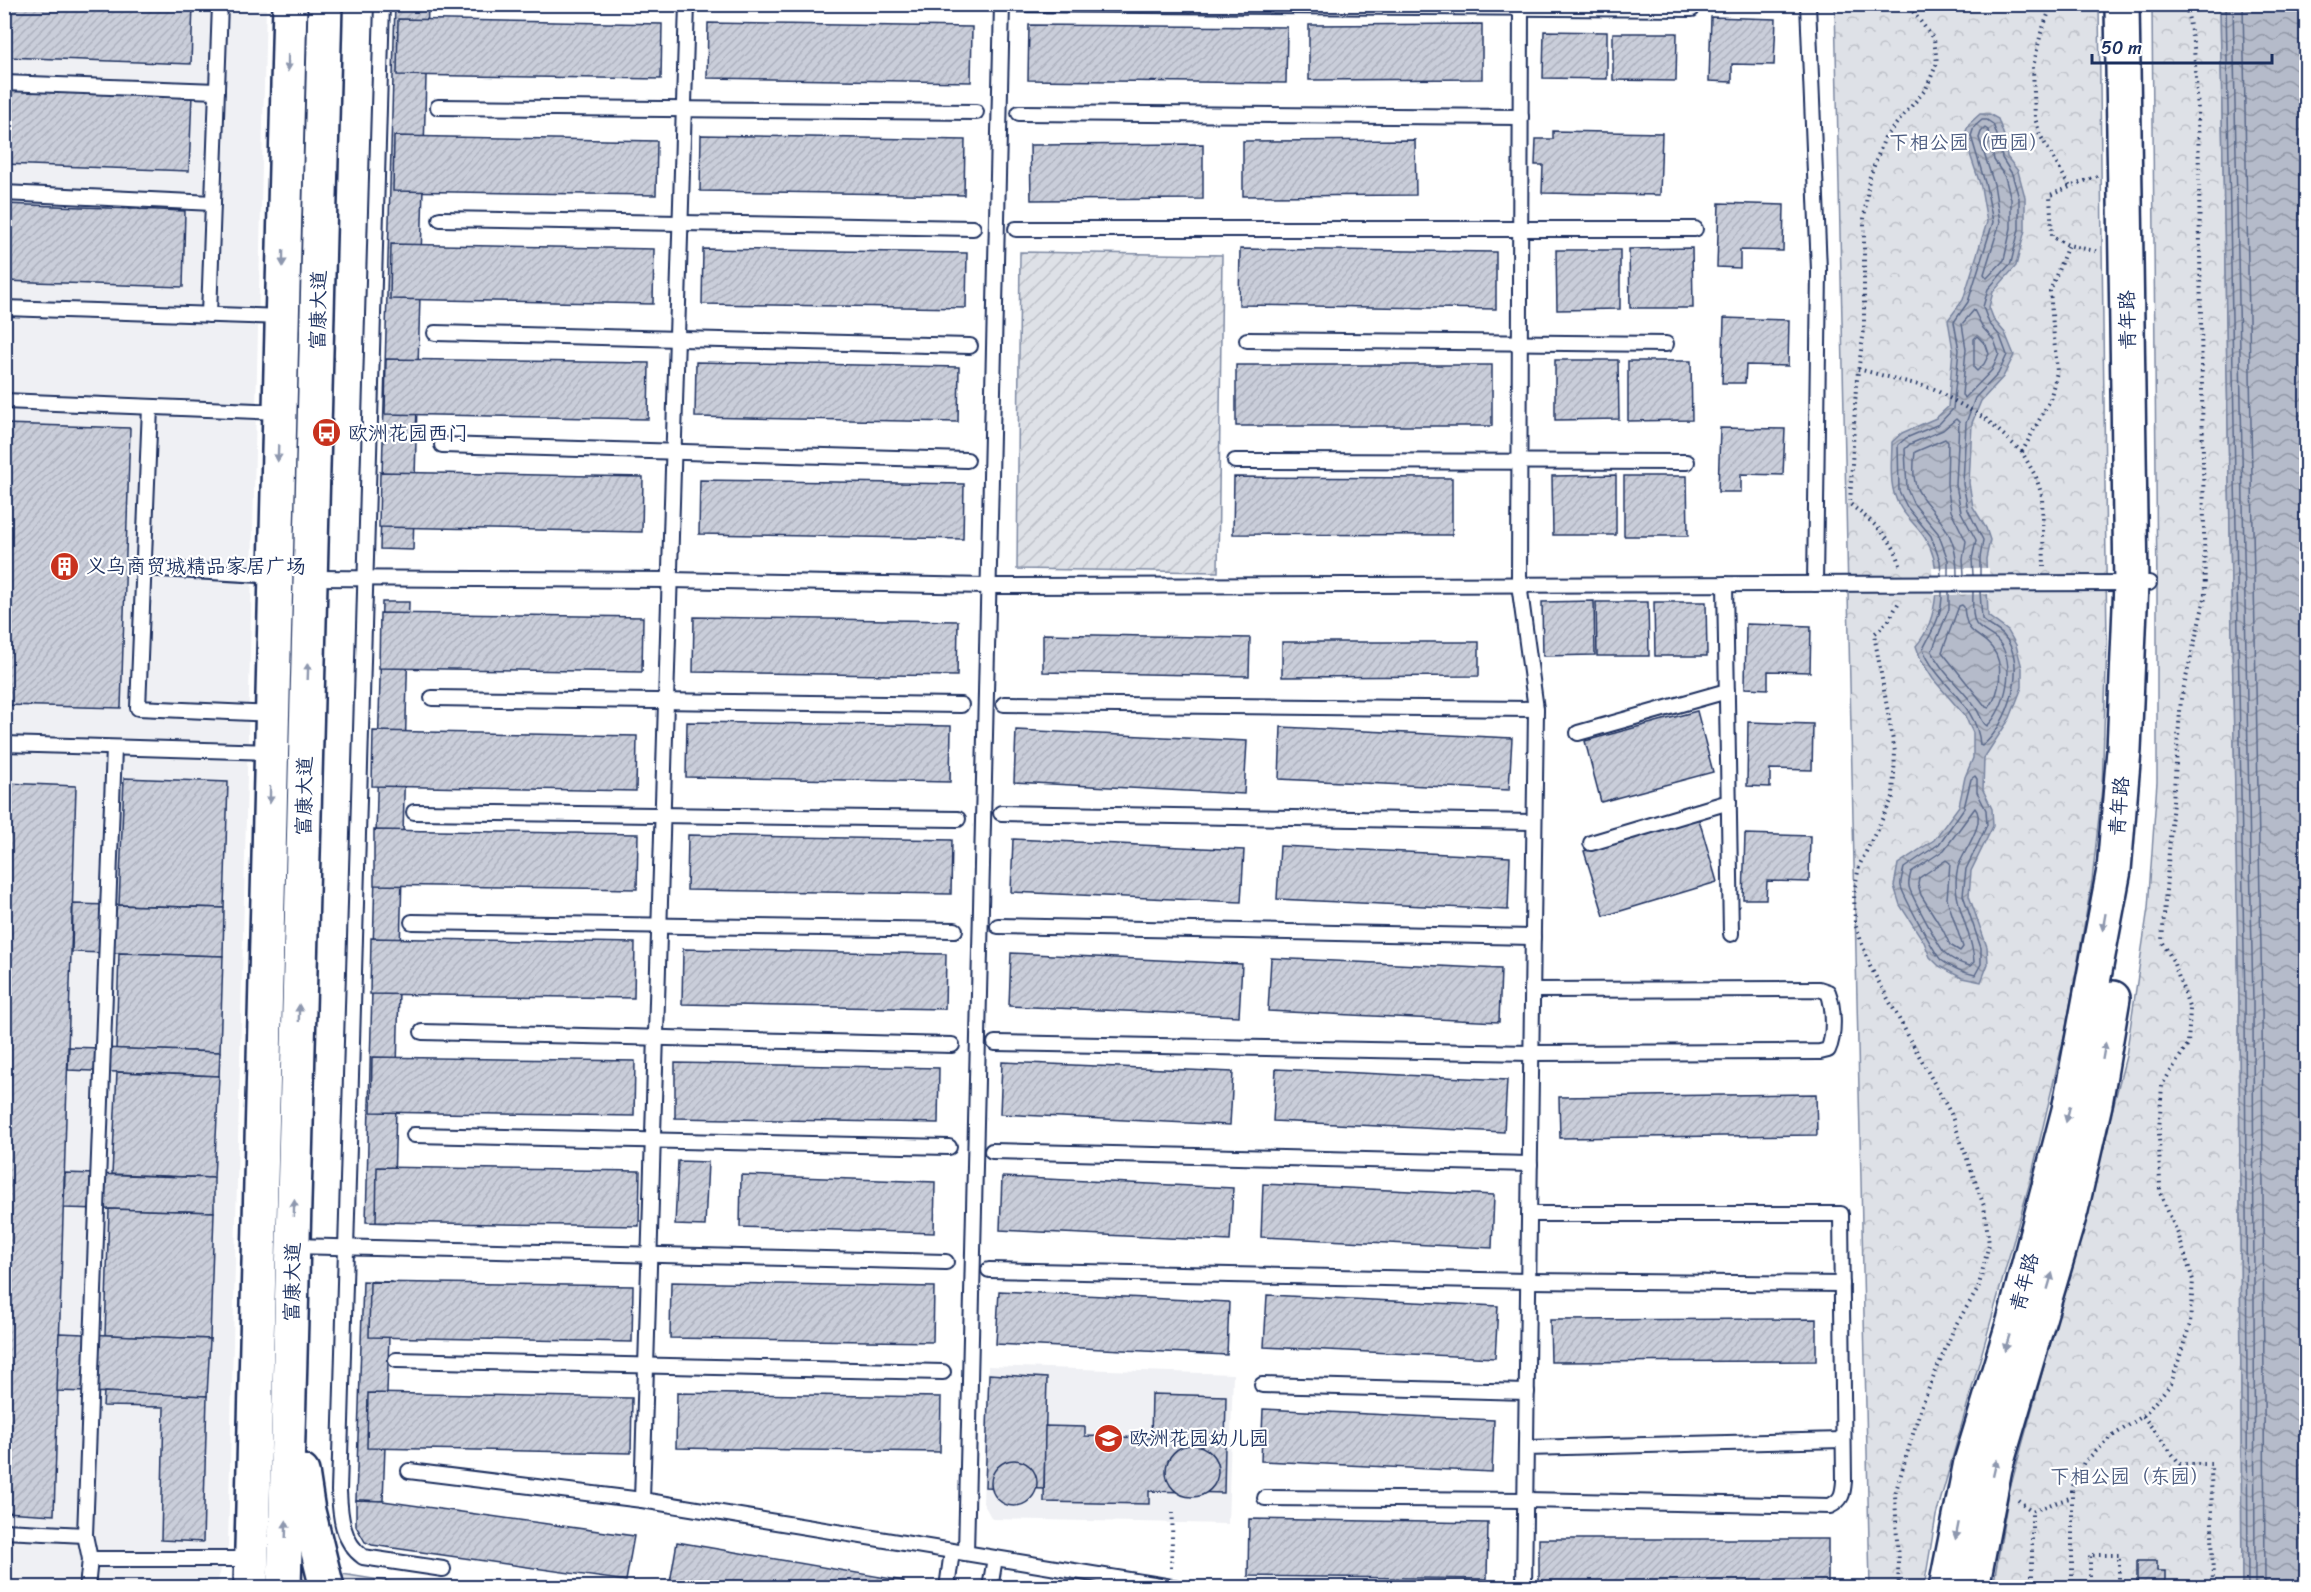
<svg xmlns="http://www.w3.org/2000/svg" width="2311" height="1592" viewBox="0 0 2311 1592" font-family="Sriracha,'LXGW WenKai TC',sans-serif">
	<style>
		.built { fill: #eff0f4 }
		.park { fill: url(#park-crowns); stroke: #7c88a2; stroke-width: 1.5 }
		.garden { fill: url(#garden-furrows); stroke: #7c88a2; stroke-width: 1.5 }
		.water { fill: url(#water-waves); stroke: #77839f; stroke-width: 1.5 }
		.pier { fill: #fff }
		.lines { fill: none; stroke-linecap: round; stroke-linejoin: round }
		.shore { stroke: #596789; stroke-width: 1.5 }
		.building { fill: url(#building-hatch); stroke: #1b2f5e; stroke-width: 1.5 }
		.lane-casing { stroke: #1b2f5e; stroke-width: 18 }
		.secondary-casing { stroke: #1b2f5e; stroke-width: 38 }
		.path { stroke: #1b2f5e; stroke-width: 4; stroke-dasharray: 1.5 4.5; stroke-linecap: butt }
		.lane { stroke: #fff; stroke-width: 14 }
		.secondary { stroke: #fff; stroke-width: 33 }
		.oneway { fill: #8d97ae }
		.labels { text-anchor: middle; stroke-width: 4.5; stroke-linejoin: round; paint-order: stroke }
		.park-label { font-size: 20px; fill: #4c5c80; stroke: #fff }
		.street-label { font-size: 20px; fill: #1b2f5e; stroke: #fff }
		.poi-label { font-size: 20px; fill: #1b2f5e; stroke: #fff; text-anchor: start }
	</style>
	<defs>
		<pattern id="park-crowns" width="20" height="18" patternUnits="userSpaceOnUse" patternTransform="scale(1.5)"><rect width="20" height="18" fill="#dee1e7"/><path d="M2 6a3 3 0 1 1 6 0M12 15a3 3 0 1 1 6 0" fill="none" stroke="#bec1c9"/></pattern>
		<pattern id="garden-furrows" width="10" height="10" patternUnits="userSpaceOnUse" patternTransform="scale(1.5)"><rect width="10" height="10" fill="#dee1e7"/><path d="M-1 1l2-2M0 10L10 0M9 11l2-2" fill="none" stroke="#bec1c9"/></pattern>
		<pattern id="water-waves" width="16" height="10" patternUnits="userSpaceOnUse" patternTransform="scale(1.5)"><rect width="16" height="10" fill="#b5bbca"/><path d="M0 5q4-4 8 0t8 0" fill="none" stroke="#9298a7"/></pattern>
		<pattern id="building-hatch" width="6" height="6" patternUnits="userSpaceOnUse" patternTransform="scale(1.5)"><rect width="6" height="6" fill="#caceda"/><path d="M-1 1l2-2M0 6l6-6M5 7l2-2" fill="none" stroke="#adb1be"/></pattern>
	</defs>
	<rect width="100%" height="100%" fill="#fff"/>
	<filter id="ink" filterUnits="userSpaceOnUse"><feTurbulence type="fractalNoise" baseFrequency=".0167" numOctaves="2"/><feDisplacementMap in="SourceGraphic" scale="12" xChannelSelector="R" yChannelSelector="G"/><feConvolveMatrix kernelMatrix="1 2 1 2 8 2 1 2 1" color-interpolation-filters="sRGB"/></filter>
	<g filter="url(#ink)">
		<g class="built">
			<polygon points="5,5 266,5 228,1546 218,1580 214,1587 5,1588"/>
			<polygon points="988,1366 1233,1374 1228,1524 992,1519 983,1503"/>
		</g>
		<g class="park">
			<polygon points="1835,5 2099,5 2107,644 2102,788 2092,881 2066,1029 2030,1182 1936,1516 1924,1587 1870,1587"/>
			<polygon points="2152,5 2220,5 2239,1002 2242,1587 1993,1588 2009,1492 2084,1222 2126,1056 2148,908 2157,782 2157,593"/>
			<polygon points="342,1574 423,1587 346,1587"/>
		</g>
		<polygon class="garden" points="1020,252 1222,255 1218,572 1017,569"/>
		<g class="water">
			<polygon points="2220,5 2306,5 2306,1587 2242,1587 2239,1002"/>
			<path d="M1980 114H1989L1998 119 2004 136 2007 157 2018 171 2025 197V230L2016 266 1993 292 1989 307 1994 320 2005 333 2014 355 2003 377 1981 401 1972 423 1969 483 1973 507 1986 528 1990 540 1986 559 1988 616 2008 631 2016 645 2022 668V687L2010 718 1984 758 1983 790 1992 809 1993 826 1971 871 1969 896 1987 947 1988 964 1981 982 1962 978 1939 966 1930 957 1924 942 1900 905 1894 886 1898 864 1934 840 1959 806 1965 777 1973 758V733L1965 716 1933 679 1921 660 1916 646C1938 621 1944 567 1925 538 1914 522 1899 512 1894 493 1889 477 1892 458 1892 442L1902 433 1936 418 1948 407 1953 350 1948 320 1963 300 1987 222 1981 187 1964 136 1969 124Z"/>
		</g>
		<polygon class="pier" points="1932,568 1989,568 1990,594 1933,595"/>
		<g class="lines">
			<g class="shore">
				<polyline points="2226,4 2245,1002 2248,1588"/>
				<polyline points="2233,4 2253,1002 2255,1588"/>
				<polyline points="2243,4 2262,1002 2265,1588"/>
				<polygon points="1985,128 1988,130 1994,160 2005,177 2011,199 2011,228 2004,260 1987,278 1984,274 2000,222 1994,184 1979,138 1981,132"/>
				<polygon points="1974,310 1983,328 1994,340 1999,354 1992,370 1965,398 1962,395 1966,349 1962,324"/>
				<polygon points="1977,336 1986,345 1989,354 1984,364 1977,371 1974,368 1974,339"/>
				<polyline points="1941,575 1940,561 1931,536 1907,507 1899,491 1898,445 1906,438 1939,424 1953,409 1959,350 1954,322 1968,302 1993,222 1986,186 1971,136 1974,127 1982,120 1987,120 1993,124 1998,138 2002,158 2012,174 2019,198 2019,229 2011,263 1988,289 1983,307 1989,323 2000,336 2007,355 1998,374 1975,398 1966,423 1963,484 1968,510 1983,540 1980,558 1980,575"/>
				<polyline points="1948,575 1948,560 1938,533 1913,503 1907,489 1905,449 1910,444 1943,430 1956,419 1959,422 1956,485 1961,512 1976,540 1972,559 1973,575"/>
				<path d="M1957 575C1957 559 1954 540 1944 526 1924 495 1909 496 1915 452L1945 439 1948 442 1947 484 1951 511 1966 541 1963 559 1964 575"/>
				<path d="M1942 592C1943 614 1932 631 1923 649 1937 685 1978 704 1980 745L1982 746C2008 725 2029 665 2004 636 1998 629 1988 626 1982 619L1980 592"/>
				<path d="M1949 592V609L1932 651C1941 673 1962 687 1975 707 1980 713 1981 722 1987 726 2006 709 2017 662 1998 641 1992 634 1982 632 1976 624 1971 616 1973 601 1973 592"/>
				<path d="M1962 605 1964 607C1967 639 1977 629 1992 648 2005 664 2000 693 1989 708L1986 707 1942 652 1959 606Z"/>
				<path d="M1975 776 1977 779V792L1986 810 1987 825 1966 869 1963 895 1981 948V964L1975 975C1964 973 1950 967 1941 960 1936 955 1902 894 1901 886 1900 881 1903 873 1904 868L1939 844 1964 808 1971 779Z"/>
				<path d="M1975 808C1987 822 1963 852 1958 867 1949 902 1973 929 1974 962L1970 966C1962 964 1951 959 1945 953 1941 950 1909 892 1909 886 1908 882 1910 877 1911 872L1944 850Z"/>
				<polygon points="1946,860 1950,863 1947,899 1963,947 1960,951 1950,945 1943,930 1921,895 1918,884 1919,878"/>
			</g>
		</g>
		<g class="building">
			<polygon points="4,4 193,4 191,64 4,57"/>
			<polygon points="395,4 428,4 413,550 380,549"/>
			<polygon points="1711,17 1776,19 1774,65 1732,64 1732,82 1709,81"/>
			<polygon points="398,19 662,24 661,79 397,75"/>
			<polygon points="708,23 972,27 971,82 707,78"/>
			<polygon points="1482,24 1482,79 1309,80 1309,25"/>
			<polygon points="1029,25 1287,27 1286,83 1028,80"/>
			<polygon points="1544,31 1607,32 1607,79 1543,78"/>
			<polygon points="1613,33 1677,33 1676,81 1613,80"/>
			<polygon points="4,87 192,94 189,171 4,164"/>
			<polygon points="1553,131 1662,133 1660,195 1542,193 1543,165 1535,165 1536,139 1553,139"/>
			<polygon points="701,135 965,140 964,195 700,191"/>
			<polygon points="394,136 657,141 656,195 393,191"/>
			<polygon points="1415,140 1416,195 1243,196 1243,141"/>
			<polygon points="1203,144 1203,199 1031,200 1030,145"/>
			<polygon points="1719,203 1784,205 1783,251 1740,250 1740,268 1717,267"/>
			<polygon points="4,204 185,211 183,287 4,281"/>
			<polygon points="391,244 654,249 653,304 390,299"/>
			<polygon points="1692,248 1693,308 1630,308 1629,249"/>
			<polygon points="703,249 967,253 966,308 702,304"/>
			<polygon points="1240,249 1496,252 1496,309 1239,305"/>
			<polygon points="1556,250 1620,250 1620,309 1557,310"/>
			<polygon points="1724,318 1789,320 1788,366 1746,365 1745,383 1722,383"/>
			<polygon points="386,359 649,363 648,419 385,414"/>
			<polygon points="1555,360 1618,360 1619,419 1555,420"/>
			<polygon points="1628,361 1691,361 1692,420 1628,421"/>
			<polygon points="696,362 959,367 958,422 695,417"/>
			<rect x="1236" y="365" width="256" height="61"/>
			<polygon points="4,424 130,428 121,708 4,705"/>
			<polygon points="1720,428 1785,429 1783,475 1741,474 1741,492 1718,492"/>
			<polygon points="380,472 643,477 642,532 379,527"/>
			<polygon points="1616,475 1616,535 1553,535 1552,476"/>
			<polygon points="1624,476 1687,476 1688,536 1624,536"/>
			<polygon points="1234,477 1452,478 1452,535 1233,534"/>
			<polygon points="700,480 964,484 963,539 699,534"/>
			<polygon points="1594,601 1595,655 1543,656 1542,602"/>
			<polygon points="382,602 409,602 393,1223 366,1222"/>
			<polygon points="1596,602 1648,602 1649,656 1597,656"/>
			<polygon points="1654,602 1706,602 1707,656 1655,656"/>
			<polygon points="380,613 643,617 642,672 379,668"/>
			<polygon points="694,617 958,621 957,676 693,672"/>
			<polygon points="1746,624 1811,626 1810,672 1768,671 1768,689 1745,688"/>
			<polygon points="1043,634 1250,638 1249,676 1043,672"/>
			<polygon points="1282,642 1479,642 1479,676 1282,677"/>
			<polygon points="1697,711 1713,772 1601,802 1585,741"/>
			<polygon points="687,722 951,726 950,782 686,777"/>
			<polygon points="1748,722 1813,724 1812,770 1770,769 1770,787 1747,786"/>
			<polygon points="1281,727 1512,738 1509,790 1279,779"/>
			<polygon points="1016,730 1247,741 1244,794 1014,782"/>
			<polygon points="373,731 637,736 636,791 372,786"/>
			<polygon points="124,778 228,782 224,908 119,905"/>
			<polygon points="4,783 76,786 54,1515 4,1512"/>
			<polygon points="1698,816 1717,882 1604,916 1584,851"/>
			<polygon points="374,830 638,834 637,889 374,885"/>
			<polygon points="1745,834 1810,836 1809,882 1767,881 1766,899 1743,899"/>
			<polygon points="688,835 952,840 951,894 687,890"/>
			<polygon points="1013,839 1244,850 1241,902 1011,892"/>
			<polygon points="1280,846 1510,857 1508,910 1277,899"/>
			<polygon points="73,904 224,908 223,956 72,952"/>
			<polygon points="371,938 635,943 634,998 370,994"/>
			<polygon points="683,949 946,954 945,1009 682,1004"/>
			<polygon points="119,953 223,956 220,1052 116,1049"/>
			<polygon points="1011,953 1242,964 1239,1016 1009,1006"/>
			<polygon points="1271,958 1501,969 1499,1022 1268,1011"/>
			<polygon points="69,1047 220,1052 219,1076 68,1070"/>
			<polygon points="372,1057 635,1061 634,1116 371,1112"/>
			<polygon points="1002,1062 1233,1072 1230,1125 1000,1114"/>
			<polygon points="675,1063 939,1068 938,1123 675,1118"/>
			<polygon points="1276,1069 1507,1080 1504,1132 1273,1121"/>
			<polygon points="117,1072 219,1076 214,1178 112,1174"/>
			<polygon points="1816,1094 1817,1135 1560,1138 1559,1097"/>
			<polygon points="678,1161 708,1162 705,1226 675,1225"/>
			<polygon points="377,1167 640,1171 639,1226 376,1222"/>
			<polygon points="65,1173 214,1178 214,1212 64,1208"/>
			<polygon points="741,1175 935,1182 934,1233 740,1227"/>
			<polygon points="1002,1177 1233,1188 1230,1241 1000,1230"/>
			<polygon points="1263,1184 1494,1195 1492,1248 1261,1237"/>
			<polygon points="109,1209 214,1212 210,1339 105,1335"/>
			<polygon points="363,1281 391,1282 383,1501 356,1500"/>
			<polygon points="370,1282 633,1286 632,1342 369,1337"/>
			<polygon points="671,1282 934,1287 933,1342 670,1338"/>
			<polygon points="999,1291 1229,1302 1227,1355 996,1344"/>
			<polygon points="1267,1295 1498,1306 1495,1358 1264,1347"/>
			<polygon points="1816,1319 1816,1361 1551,1362 1550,1320"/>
			<polygon points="59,1333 210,1339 207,1396 57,1391"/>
			<polygon points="989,1374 1047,1378 1044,1489 985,1487"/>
			<polygon points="104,1392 207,1396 203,1542 161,1540 164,1407 103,1406"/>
			<polygon points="368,1393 632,1398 631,1453 367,1448"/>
			<polygon points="677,1393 941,1397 940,1452 676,1448"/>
			<polygon points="1152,1394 1226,1396 1224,1493 1149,1491 1149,1504 1044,1502 1045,1426 1085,1427 1085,1436 1151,1438"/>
			<polygon points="1263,1409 1494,1420 1492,1472 1261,1461"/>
			<circle cx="1192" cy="1471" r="26"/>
			<circle cx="1014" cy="1483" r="23"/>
			<polygon points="356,1500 383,1501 634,1536 626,1581 372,1545 365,1542 356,1526"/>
			<polygon points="1249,1519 1488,1523 1487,1579 1248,1576"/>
			<rect x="1539" y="1539" width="289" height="46"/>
			<polygon points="677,1542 904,1581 903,1588 669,1588"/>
			<polygon points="2137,1561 2157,1561 2157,1571 2165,1571 2165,1588 2137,1588"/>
		</g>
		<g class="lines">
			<defs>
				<g id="lane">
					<path d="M382 4 339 1491C340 1515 342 1542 363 1557L443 1569"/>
					<polyline points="687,4 642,1500 1178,1588"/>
					<polyline points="997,4 1692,9"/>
					<polyline points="1521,4 1519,584 1536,709 1524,1588"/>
					<polyline points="1808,4 1819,270 1815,584"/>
					<polyline points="4,83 217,91"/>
					<polyline points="438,107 976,112"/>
					<polyline points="1019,113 1521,117"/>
					<polyline points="4,193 213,203"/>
					<polyline points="440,219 973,228"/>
					<polyline points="1016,229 1695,229"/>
					<polyline points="4,308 282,317"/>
					<polyline points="209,315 220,4"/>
					<polyline points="435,333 970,346"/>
					<polyline points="1247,340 1666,344"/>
					<polyline points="4,401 281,412"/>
					<polyline points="150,407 138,708 275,714"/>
					<polyline points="442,445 967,460"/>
					<polyline points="1235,461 1687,462"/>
					<polyline points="143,568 278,576"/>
					<polyline points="309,578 670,580 988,586 2149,583"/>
					<polyline points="1725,584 1731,934"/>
					<polyline points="432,698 961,705"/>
					<polyline points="1004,704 1536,709"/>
					<polyline points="1578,733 1727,691"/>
					<polyline points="4,744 271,752"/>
					<polyline points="414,812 958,819"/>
					<polyline points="1001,813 1534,822"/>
					<polyline points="1591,843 1729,802"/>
					<polyline points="412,922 955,930"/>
					<polyline points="998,926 1533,937"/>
					<polyline points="422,1032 952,1045"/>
					<path d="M995 1043 1531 1053 1820 1052 1828 1050C1835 1035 1834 1007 1828 992L1819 989 1532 990"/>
					<polyline points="414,1135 949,1147"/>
					<polyline points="992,1151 1530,1164"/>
					<polyline points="293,1246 946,1262"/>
					<polyline points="989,1270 1528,1281 1842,1284"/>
					<polyline points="396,1360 943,1372"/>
					<polyline points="1262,1385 1527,1392"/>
					<polyline points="1526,1448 1843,1440"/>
					<polyline points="409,1471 642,1500"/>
					<path d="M1265 1498 1526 1500 1830 1506C1842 1500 1843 1494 1844 1481L1841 1214H1529"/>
					<polyline points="4,1531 85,1535 114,748"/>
					<polyline points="85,1535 90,1559 239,1559"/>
					<polyline points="966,1553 1002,4"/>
					<polyline points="87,1588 90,1559"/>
					<polyline points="947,1588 952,1551"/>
					<polyline points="990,1588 995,1558"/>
				</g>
				<g id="secondary">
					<polyline points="302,1472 308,1511 327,1588"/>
					<polyline points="251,1588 290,4"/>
					<polyline points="284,1588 325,4"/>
					<polyline points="1946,1588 1971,1462 2014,1321 2069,1110 2114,870 2124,750 2131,583 2122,4"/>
					<polyline points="1972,1588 1995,1468 2071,1210 2095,1104 2113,998"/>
				</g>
			</defs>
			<use href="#lane" class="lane-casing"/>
			<use href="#secondary" class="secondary-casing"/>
			<g class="path">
				<polyline points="2052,4 2041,33 2033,67 2035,118 2040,135 2070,187"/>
				<polyline points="2097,176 2050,195 2052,237 2068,245 2099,252"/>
				<polyline points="1858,369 1934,389 1986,419 2022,452 2036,477 2042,496 2044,567"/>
				<polyline points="2022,452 2050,400 2057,372 2050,291 2068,245"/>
				<path d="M1900 565C1894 537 1870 521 1850 504L1856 386 1864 330V219L1869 179 1885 137 1926 89 1937 63 1934 39 1907 4"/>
				<polyline points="2143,1416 2180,1464 2211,1464 2213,1588"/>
				<polyline points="2018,1500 2032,1511"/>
				<polyline points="1171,1568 1173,1509"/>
				<polyline points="2032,1583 2090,1582"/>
				<polyline points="2172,1584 2213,1583"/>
				<polyline points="1899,1588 1895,1494 1921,1407 1955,1326 1978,1289 1989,1244 1984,1206 1951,1114 1870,966 1855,924 1854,893 1859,866 1893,797 1895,752 1874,634 1888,622 1899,602"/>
				<polyline points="2032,1588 2032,1511 2072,1497"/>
				<polyline points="2072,1588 2072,1488 2084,1462 2114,1435 2143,1416 2171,1384 2190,1324 2193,1280 2178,1234 2160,1193 2159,1130 2162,1085 2188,1044 2190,1009 2173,961 2162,941 2181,699 2205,598 2198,111 2194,48 2186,4"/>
				<polyline points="2090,1588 2090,1555 2119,1555 2119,1588"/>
			</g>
			<use href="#lane" class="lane"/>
			<use href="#secondary" class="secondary"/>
		</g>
		<defs><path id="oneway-solid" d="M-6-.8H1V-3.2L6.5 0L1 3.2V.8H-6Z" transform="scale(1.5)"/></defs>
		<g class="oneway">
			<use href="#oneway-solid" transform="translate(288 63) rotate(91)"/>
			<use href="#oneway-solid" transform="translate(283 258) rotate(91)"/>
			<use href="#oneway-solid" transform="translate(278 453) rotate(92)"/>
			<use href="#oneway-solid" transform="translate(308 671) rotate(-88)"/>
			<use href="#oneway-solid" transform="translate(270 795) rotate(91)"/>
			<use href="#oneway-solid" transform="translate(2104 922) rotate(100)"/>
			<use href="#oneway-solid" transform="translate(299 1013) rotate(-89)"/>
			<use href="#oneway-solid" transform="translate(2104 1051) rotate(-80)"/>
			<use href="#oneway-solid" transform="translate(2068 1114) rotate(104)"/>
			<use href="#oneway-solid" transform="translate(294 1208) rotate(-89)"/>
			<use href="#oneway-solid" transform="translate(2050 1281) rotate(-74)"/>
			<use href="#oneway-solid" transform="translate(2007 1343) rotate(107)"/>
			<use href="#oneway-solid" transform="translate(1995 1468) rotate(-77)"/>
			<use href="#oneway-solid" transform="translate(286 1529) rotate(-88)"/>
			<use href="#oneway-solid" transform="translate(1957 1531) rotate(101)"/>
		</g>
	</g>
	<defs>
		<symbol id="bus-disc" viewBox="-11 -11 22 22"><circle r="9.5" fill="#c8321e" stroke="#fff"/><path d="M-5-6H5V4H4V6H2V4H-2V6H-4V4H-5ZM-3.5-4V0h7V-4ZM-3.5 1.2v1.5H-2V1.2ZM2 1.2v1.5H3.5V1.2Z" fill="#fff"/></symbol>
		<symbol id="building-disc" viewBox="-11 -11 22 22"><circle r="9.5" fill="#c8321e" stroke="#fff"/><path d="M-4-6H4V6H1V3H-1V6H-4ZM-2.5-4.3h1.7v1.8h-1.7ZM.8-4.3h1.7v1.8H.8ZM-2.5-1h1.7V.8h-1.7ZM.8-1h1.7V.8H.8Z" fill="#fff"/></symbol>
		<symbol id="school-disc" viewBox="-11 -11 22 22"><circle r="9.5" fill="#c8321e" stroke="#fff"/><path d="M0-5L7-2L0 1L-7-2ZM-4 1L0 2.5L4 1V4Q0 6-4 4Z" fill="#fff"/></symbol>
	</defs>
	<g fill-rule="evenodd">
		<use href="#bus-disc" x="310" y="416" width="33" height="33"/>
		<use href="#building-disc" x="48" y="550" width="33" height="33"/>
		<use href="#school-disc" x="1092" y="1422" width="33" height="33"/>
	</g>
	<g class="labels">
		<g class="park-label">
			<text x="1969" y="149">下相公园（西园）</text>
			<text x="2130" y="1483">下相公园（东园）</text>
		</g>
		<g class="street-label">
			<text transform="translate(318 310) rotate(-89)" y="7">富康大道</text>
			<text transform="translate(2127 320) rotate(-91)" y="7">青年路</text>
			<text transform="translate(304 796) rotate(-89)" y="7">富康大道</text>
			<text transform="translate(2119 806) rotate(-85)" y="7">青年路</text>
			<text transform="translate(292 1282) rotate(-89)" y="7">富康大道</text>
			<text transform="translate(2024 1282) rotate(-75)" y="7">青年路</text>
		</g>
		<g class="poi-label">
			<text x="348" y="440">欧洲花园西门</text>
			<text x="86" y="573">义乌商贸城精品家居广场</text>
			<text x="1129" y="1445">欧洲花园幼儿园</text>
		</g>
	</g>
	<rect width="2311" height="1592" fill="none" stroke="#fff" stroke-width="24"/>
	<rect x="12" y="12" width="2287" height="1568" fill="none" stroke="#1b2f5e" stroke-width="2" filter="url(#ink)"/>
	<path d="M2092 54v9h180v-9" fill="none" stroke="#1b2f5e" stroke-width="3"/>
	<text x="2101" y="54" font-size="18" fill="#1b2f5e" stroke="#ffffff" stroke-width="4.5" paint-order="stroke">50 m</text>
</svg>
